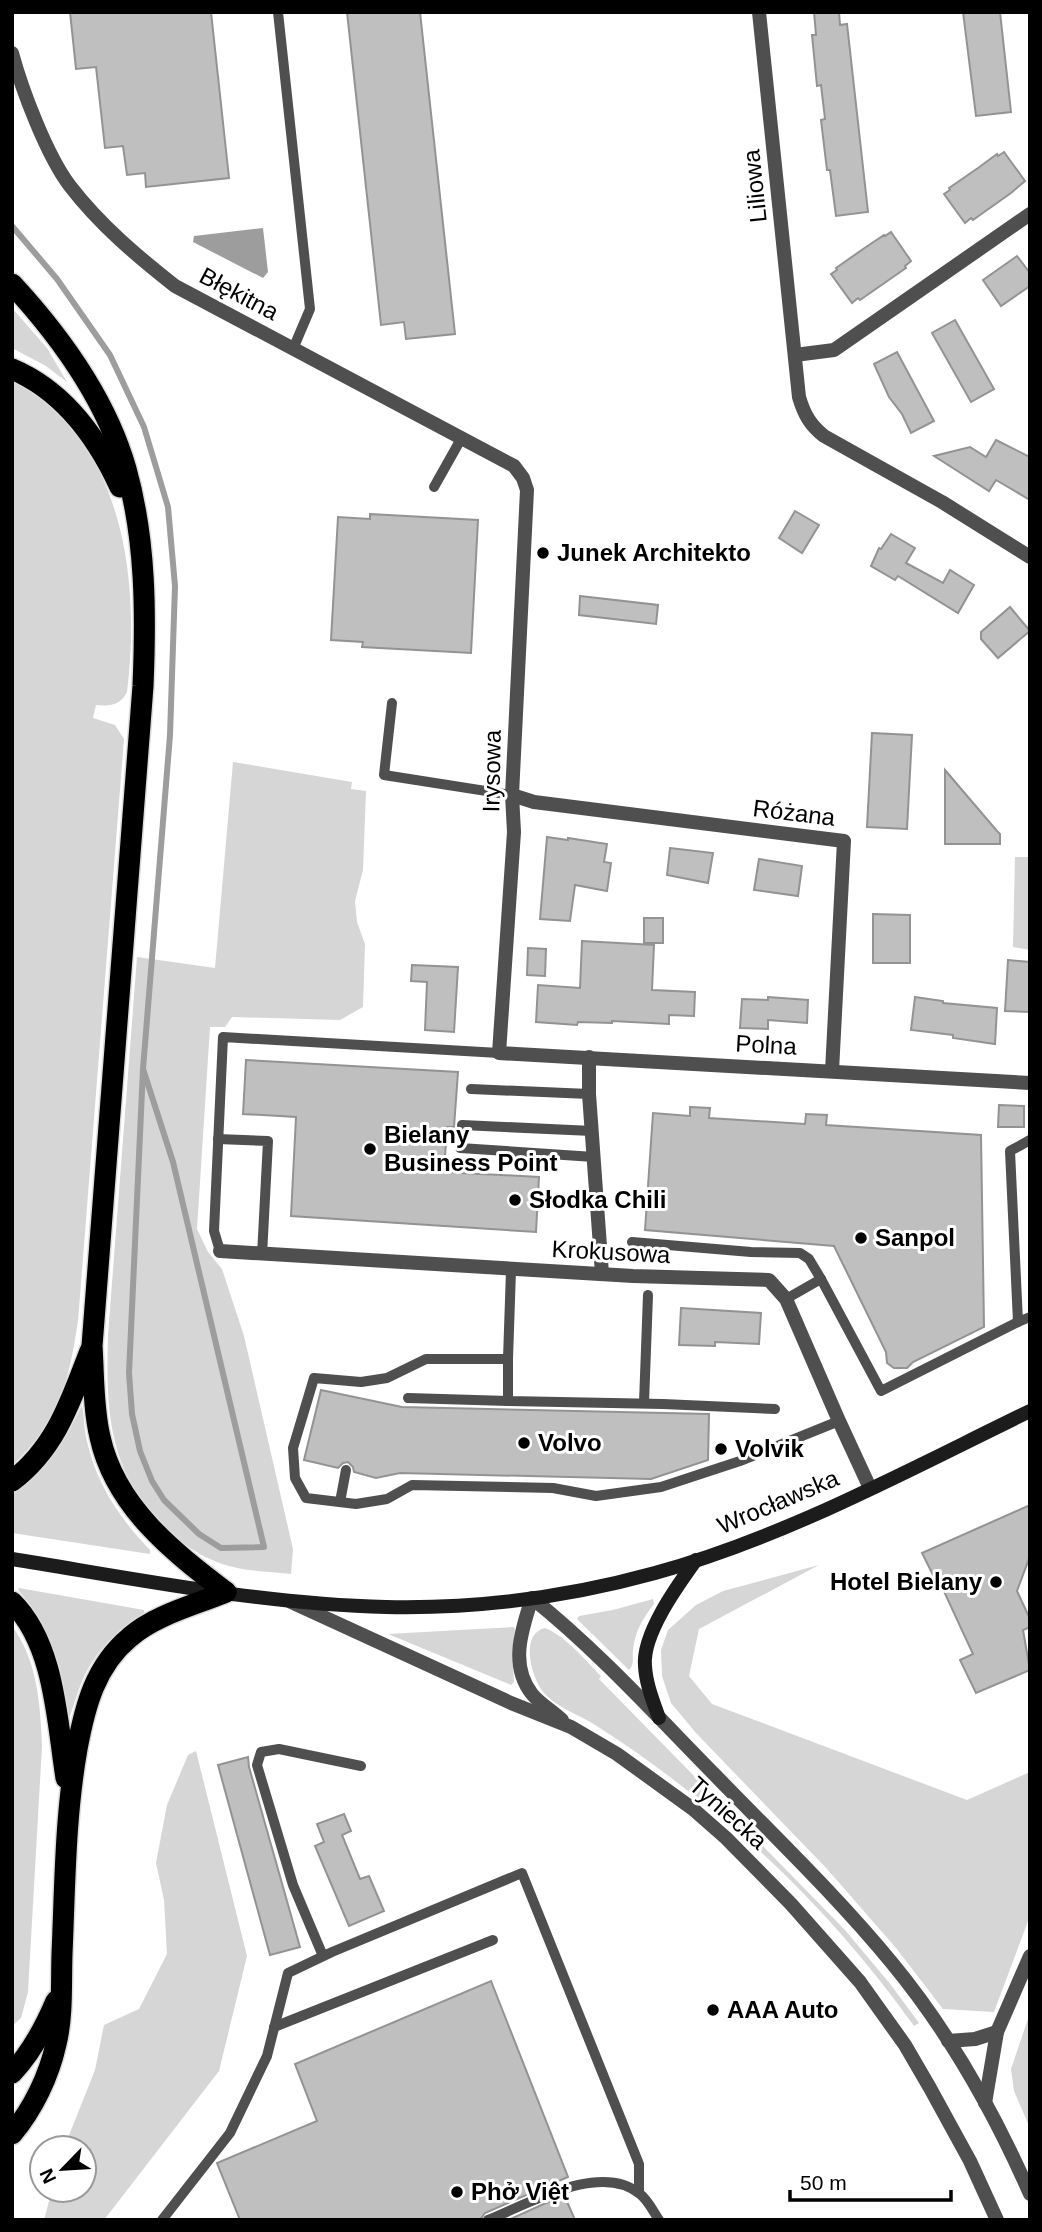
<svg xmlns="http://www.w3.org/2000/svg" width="1042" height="2232" viewBox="0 0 1042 2232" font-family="Helvetica,sans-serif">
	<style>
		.green { fill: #d6d6d6 }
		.water { fill: #9d9d9d }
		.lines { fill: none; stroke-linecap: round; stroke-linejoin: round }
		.stream { stroke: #9d9d9d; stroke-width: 6 }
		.building { fill: #bfbfbf; stroke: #939393; stroke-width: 2 }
		.motorway-casing { stroke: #dbdbdb; stroke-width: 24 }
		.service { stroke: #4f4f4f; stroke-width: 10 }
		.minor { stroke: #4f4f4f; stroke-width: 14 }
		.tertiary { stroke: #4f4f4f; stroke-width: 14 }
		.secondary { stroke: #1c1c1c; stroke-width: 14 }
		.motorway { stroke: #000; stroke-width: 21 }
		.poi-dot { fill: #000; stroke: #fff; stroke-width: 2.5 }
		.labels { text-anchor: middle; stroke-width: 6; stroke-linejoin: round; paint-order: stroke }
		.street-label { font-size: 24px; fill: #000; stroke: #fff }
		.poi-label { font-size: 24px; font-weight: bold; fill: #000; stroke: #fff; text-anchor: start }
	</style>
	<rect width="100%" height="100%" fill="#fff"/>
	<g class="green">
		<polygon points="12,308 47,348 67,382 46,366 12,348"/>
		<path d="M12 380C123 438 141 579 127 692 120 706 110 706 96 705L93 718 115 725 124 739 78 1321C68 1385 60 1419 12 1466Z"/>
		<path d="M233 762 352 782 351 789 366 791 363 870 355 901 357 922 365 944 363 1007 340 1020 232 1017 225 1027H210L197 1229 208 1252 222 1269 244 1336 293 1549 291 1574C269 1572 243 1571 222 1564 194 1554 171 1536 152 1514 107 1461 106 1402 108 1335L137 957 215 968Z"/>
		<polygon points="1015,857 1030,857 1030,950 1013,947"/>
		<path d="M82 1405C84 1415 84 1427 86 1437 95 1482 119 1518 150 1550V1554L12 1533V1495C43 1469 66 1442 82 1405Z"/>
		<polygon points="819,1565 699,1629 689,1676 712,1704 967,1800 1030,1772 1030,1916 994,2012 943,2009 896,1948 828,1870 696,1733 671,1703 662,1676 661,1650 668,1630 696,1605 723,1591"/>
		<path d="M19 1588 144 1610V1613C117 1629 95 1652 82 1681 77 1693 74 1706 69 1718L67 1717C59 1664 54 1631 18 1590Z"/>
		<path d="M653 1599 654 1604C643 1618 635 1631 633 1650 632 1658 635 1664 629 1670L577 1619 579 1616 613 1610Z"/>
		<path d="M12 1626C38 1662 40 1704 42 1746L28 1992 21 2018 12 2026Z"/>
		<polygon points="514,1627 515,1630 512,1653 514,1682 511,1685 388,1634"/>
		<path d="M545 1628C567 1637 585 1660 601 1676L599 1679 845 1930 891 1985 919 2023 914 2026C848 1934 770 1852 679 1784 651 1762 622 1742 592 1723 577 1714 559 1708 547 1696 532 1683 518 1634 545 1628Z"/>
		<polygon points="196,1751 247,1956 219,2071 104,2220 44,2220 52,2190 84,2190 84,2148 64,2148 95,2070 104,2025 139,2009 167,1954 164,1900 156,1863 167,1805 188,1755"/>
		<polygon points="1030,2013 1030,2128 1014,2091 1011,2069"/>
	</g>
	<polygon class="water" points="263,228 268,272 263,278 193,242 194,236"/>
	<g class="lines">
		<polyline class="stream" points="12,226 57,279 110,355 144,427 168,507 175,586 170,735 143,1069 129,1373 132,1414 140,1451 152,1481 164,1500 199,1534 221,1548 264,1547 173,1162 143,1069"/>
	</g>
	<g class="building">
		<polygon points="70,12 211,12 229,178 146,187 145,173 127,175 123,146 105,148 96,67 76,69"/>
		<polygon points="347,12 420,12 455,334 406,339 404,322 381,325"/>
		<polygon points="814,12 839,12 840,25 847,24 868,212 836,216 830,170 827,170 821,120 825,119 821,85 817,86 812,35 816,35"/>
		<polygon points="963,12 1000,12 1011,112 976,116"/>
		<polygon points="1004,152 1025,181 1011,193 973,220 971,218 965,223 944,194 950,190 949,188 978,168 997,154 998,156"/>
		<polygon points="891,232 911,261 905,266 906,268 860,300 858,298 852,303 831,274 837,270 836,268 866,247 884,235 885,236"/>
		<polygon points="1017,256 1030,273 1030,286 1001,306 983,280"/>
		<polygon points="955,320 994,389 971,402 932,333"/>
		<polygon points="897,352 934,421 911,433 902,414 889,397 874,364"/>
		<polygon points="996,440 1030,457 1030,500 996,480 989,491 934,456 970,447 986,457"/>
		<polygon points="795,511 819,525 802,553 779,538"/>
		<polygon points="370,514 478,520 471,653 362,647 363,642 331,640 338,517 370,519"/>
		<polygon points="891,534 915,548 906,563 943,583 950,570 974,585 958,613 898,576 895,580 871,566 879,548 881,549"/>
		<polygon points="580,596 658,605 656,624 579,615"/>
		<polygon points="1010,607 1030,631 998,658 981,639 981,632"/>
		<polygon points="872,733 912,735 907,829 867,827"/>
		<polygon points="945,770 997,831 1000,834 1000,844 945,844"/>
		<polygon points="547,837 568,840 568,838 607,844 604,862 611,863 607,891 575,885 570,921 540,919"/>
		<polygon points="670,848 713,853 708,883 667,875"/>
		<polygon points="759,859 802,866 798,896 754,890"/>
		<polygon points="873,914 910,915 910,963 873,963"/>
		<rect x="644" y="918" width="19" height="25"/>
		<polygon points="582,941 654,945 652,990 695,992 694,1016 669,1015 669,1024 612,1021 612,1023 578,1022 577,1025 536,1022 538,985 580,988"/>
		<polygon points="528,948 546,949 545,976 527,975"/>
		<polygon points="1008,960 1030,962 1030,1012 1005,1011"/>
		<polygon points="412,965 458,967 454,1032 425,1030 427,982 411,981"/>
		<polygon points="768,997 808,1000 807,1023 768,1020 768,1029 740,1028 742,999 768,1000"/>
		<polygon points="915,997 943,1001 943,1003 997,1008 995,1044 953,1038 953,1035 911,1030"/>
		<polygon points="246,1060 458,1072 454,1127 447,1127 444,1172 539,1177 536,1232 291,1216 296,1117 243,1114"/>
		<polygon points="999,1105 1024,1106 1024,1127 998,1127"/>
		<polygon points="690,1107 710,1108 709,1118 805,1124 806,1114 827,1115 826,1125 981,1135 984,1327 913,1362 907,1368 894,1368 887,1363 886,1352 834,1246 645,1230 653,1113 690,1116"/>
		<polygon points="681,1308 761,1313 759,1344 715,1342 715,1346 679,1345"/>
		<polygon points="321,1390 402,1407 709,1414 708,1460 651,1479 400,1473 376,1478 354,1472 353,1467 348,1462 343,1463 338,1468 304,1460"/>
		<polygon points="1030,1505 1030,1556 1017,1591 1030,1619 1030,1627 1023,1630 1030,1670 976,1693 960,1660 973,1654 936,1574 933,1575 922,1553"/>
		<polygon points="248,1757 249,1767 300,1947 270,1955 218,1765"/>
		<polygon points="344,1814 351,1831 342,1835 360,1879 369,1876 384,1911 349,1926 315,1846 324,1842 317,1824"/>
		<polygon points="491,1981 568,2177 485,2213 480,2220 240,2220 217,2163 317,2121 295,2064"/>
		<polygon points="565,2197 575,2220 508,2220 546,2203"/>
	</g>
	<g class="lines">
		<defs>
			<g id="motorway">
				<path d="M12 284C61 337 106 399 126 469 146 540 146 614 143 686L92 1346C94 1376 93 1408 100 1437 115 1506 172 1551 226 1592"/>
				<path d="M12 369C64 391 97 437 120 487"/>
				<path d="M12 1481C56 1448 71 1400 90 1351"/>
				<path d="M12 1602C55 1644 57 1722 66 1778"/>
				<path d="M12 2073C32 2052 45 2027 56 2001"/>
				<path d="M12 2134C33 2109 49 2076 56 2044 63 2016 61 1984 62 1954 65 1885 65 1817 77 1749 85 1706 95 1666 130 1637 155 1615 195 1605 226 1592"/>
			</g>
		</defs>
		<use href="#motorway" class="motorway-casing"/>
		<g class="service">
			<polyline points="278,12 310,309 293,349"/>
			<polyline points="434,487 461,439"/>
			<polyline points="392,703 384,775 512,795"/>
			<polyline points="471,1089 589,1094"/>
			<polyline points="462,1125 592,1131"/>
			<polyline points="218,1139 268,1141 262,1255"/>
			<polyline points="1030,1140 1010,1151 1018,1322 1030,1317"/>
			<polyline points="460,1148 594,1157"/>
			<polyline points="632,1242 751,1252 800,1253 809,1259 821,1279"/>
			<polyline points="220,1251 214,1231 223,1037 499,1053"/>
			<polyline points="786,1299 821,1279 881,1391 1018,1322"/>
			<polyline points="508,1359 511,1270"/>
			<polyline points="408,1398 508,1401"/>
			<polyline points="644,1403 648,1295"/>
			<polyline points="775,1409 663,1404 508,1401 508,1359 426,1359 387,1378 361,1382 314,1378 293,1448 295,1478 306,1498 356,1504 387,1499 412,1485 553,1488 596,1496 661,1487 740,1461 839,1421"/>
			<polyline points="340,1502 346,1470"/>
			<polyline points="323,1956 293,1885 257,1765 261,1752 279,1749 361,1766"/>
			<polyline points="274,2027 493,1940"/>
			<polyline points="162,2220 230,2133 267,2056 288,1973 332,1952 522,1873 639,2164 639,2193"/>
			<path d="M488 2220C528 2204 601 2161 640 2194 648 2200 653 2211 659 2220"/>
		</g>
		<g class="minor">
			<path d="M759 12 799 397C804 414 810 425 824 436L942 502 1030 557"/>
			<path d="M12 53C22 90 47 156 70 186 100 225 137 256 175 286L514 466 523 478 527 490 512 795 514 832 499 1053 1030 1083"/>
			<polyline points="795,355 834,350 1030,214"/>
			<polyline points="512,795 534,802 844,841 832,1071"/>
			<polyline points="589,1057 589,1094 602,1274"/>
			<polyline points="220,1251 633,1276 769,1280 786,1299 839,1421 870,1488"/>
			<polyline points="291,1602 511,1703 571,1727 617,1754 693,1809 726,1838 791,1904 860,1982 905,2045 930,2088 970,2161 997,2220"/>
			<path d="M562 1720C553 1711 540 1704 532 1694 509 1665 522 1629 532 1598 598 1651 655 1714 714 1774 774 1836 837 1896 892 1963 949 2032 994 2112 1030 2194"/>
		</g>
		<g class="tertiary">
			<polyline points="948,2041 975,2039 997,2032"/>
			<polyline points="985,2103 997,2032 1030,1956"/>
		</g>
		<g class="secondary">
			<path d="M12 1559C136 1579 261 1604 386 1607 476 1609 568 1597 655 1573 786 1537 908 1470 1030 1411"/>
			<path d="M659 1718C653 1701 646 1684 645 1666 642 1634 678 1585 696 1560"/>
		</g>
		<use href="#motorway" class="motorway"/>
	</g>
	<g class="poi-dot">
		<circle cx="543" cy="553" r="7"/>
		<circle cx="370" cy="1149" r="7"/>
		<circle cx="515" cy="1200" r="7"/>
		<circle cx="861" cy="1238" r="7"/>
		<circle cx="524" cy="1443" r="7"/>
		<circle cx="721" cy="1449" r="7"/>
		<circle cx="996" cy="1582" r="7"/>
		<circle cx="713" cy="2010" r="7"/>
		<circle cx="457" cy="2192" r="7"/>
	</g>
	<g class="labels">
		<g class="street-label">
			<text transform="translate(755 186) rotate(-96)" y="8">Liliowa</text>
			<text transform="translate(239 294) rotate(28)" y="8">Błękitna</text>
			<text transform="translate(492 771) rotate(-89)" y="8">Irysowa</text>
			<text transform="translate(794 813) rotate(7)" y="8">Różana</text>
			<text transform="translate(766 1045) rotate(3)" y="8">Polna</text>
			<text transform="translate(611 1252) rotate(3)" y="8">Krokusowa</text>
			<text transform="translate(778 1502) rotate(-23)" y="8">Wrocławska</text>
			<text transform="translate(728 1813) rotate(42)" y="8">Tyniecka</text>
		</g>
		<g class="poi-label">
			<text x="557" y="561">Junek Architekto</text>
			<text x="384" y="1143">Bielany<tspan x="384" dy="28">Business Point</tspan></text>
			<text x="529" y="1208">Słodka Chili</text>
			<text x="875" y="1246">Sanpol</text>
			<text x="538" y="1451">Volvo</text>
			<text x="735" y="1457">Volvik</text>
			<text x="982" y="1590" text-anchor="end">Hotel Bielany</text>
			<text x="727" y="2018">AAA Auto</text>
			<text x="471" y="2200">Phở Việt</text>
		</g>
	</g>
	<rect width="1042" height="2232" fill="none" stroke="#000000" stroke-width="28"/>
	<g transform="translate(63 2169) rotate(245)"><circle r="33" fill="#ffffff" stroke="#999999" stroke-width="2"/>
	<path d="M0-5L12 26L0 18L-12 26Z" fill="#000000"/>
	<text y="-10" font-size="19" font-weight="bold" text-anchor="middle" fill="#000000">N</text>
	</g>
	<path d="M790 2190v10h161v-10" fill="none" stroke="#000000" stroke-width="3.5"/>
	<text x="800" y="2190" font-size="21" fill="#000000" stroke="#ffffff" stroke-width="5" paint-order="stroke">50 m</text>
</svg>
